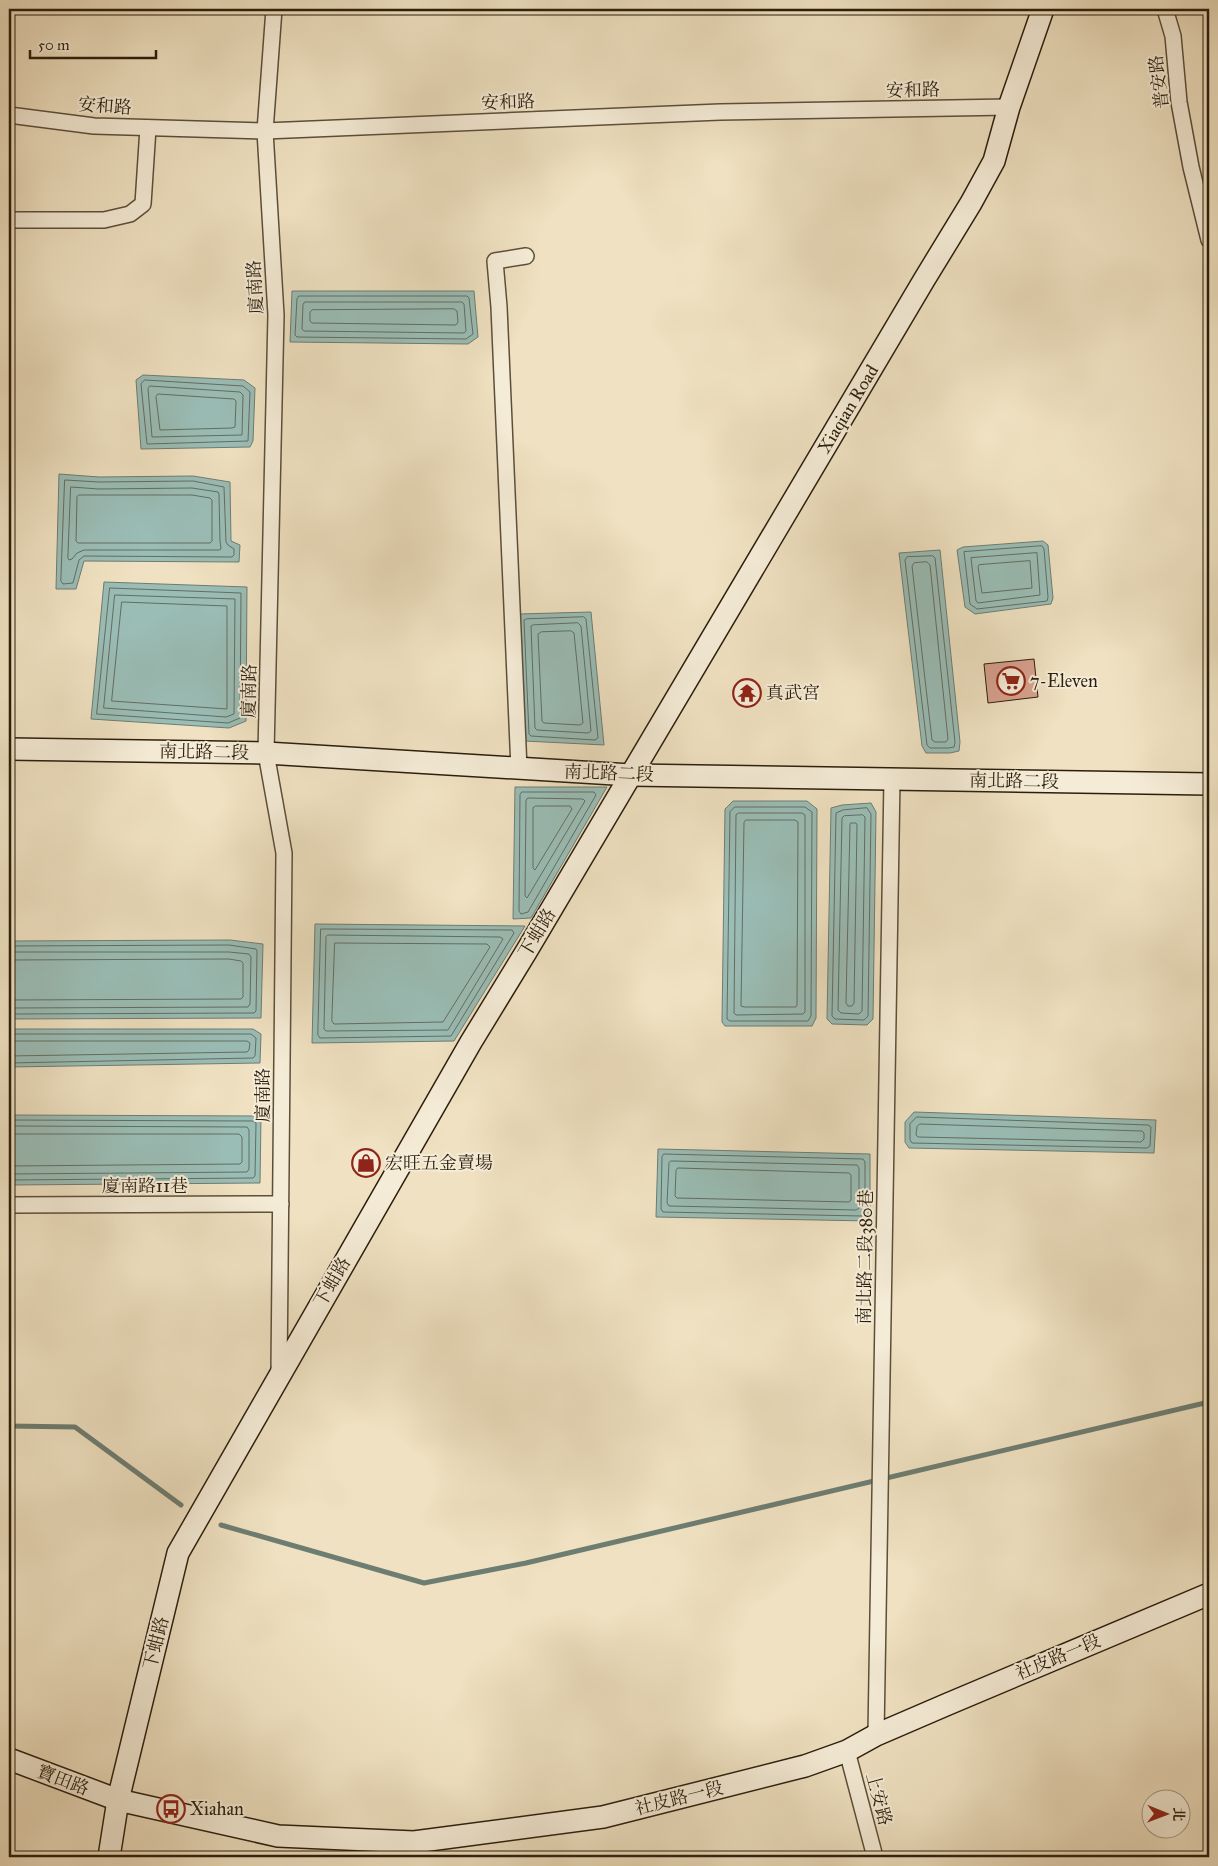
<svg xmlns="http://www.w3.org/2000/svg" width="1218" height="1866" viewBox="0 0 1218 1866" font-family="'IM FELL Great Primer','Noto Serif TC',serif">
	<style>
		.water { fill: #9abdb6; stroke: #6e7d72 }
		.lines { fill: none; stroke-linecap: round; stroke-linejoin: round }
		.shore { stroke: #626e62; stroke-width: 1 }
		.stream { stroke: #6e7d72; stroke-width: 5 }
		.building { fill: #d8a18e; stroke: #2b1e0d }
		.street-casing { stroke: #5c4f3a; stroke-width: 18 }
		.secondary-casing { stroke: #2b1e0d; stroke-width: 24 }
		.street { stroke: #f5ecd7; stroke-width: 15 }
		.secondary { stroke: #f5ecd7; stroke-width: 21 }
		.labels { text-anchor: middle; stroke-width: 4; stroke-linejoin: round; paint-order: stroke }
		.street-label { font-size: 18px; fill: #2b1e0d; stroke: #f5ecd7 }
		.poi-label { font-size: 18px; fill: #2b1e0d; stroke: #f5ecd7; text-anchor: start }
	</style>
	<rect width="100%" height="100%" fill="#efe1c1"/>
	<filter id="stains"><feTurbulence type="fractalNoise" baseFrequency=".004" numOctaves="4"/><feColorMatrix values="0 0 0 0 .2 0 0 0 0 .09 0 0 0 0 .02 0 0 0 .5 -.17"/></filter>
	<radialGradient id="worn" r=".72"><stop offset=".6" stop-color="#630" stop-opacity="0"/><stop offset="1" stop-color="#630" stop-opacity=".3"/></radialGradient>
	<g class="water">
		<polygon points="292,291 474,291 478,337 468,344 290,342"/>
		<polygon points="143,375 244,380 255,388 253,441 250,447 141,449 136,380"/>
		<polygon points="59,474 99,477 193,476 230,482 231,541 240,545 239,562 84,561 76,589 56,589"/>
		<polygon points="1043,541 1048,545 1053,598 1051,604 975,614 965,607 957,550 963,547"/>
		<polygon points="940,550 960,742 959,751 950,753 926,753 922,746 899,553"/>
		<polygon points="104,582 247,587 246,721 229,728 91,719"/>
		<polygon points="591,612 604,745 525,741 519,614"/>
		<polygon points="515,787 607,787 531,918 513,919"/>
		<polygon points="733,801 807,801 817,809 816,1018 812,1026 725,1026 722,1022 725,809"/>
		<polygon points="871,803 876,812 873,1019 867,1025 832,1024 827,1019 831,808 842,805"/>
		<polygon points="315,924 525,926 454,1041 312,1043"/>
		<polygon points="230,940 263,944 261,1018 9,1019 9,941"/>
		<polygon points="9,1029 253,1029 261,1034 260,1063 9,1067"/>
		<polygon points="914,1112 1156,1120 1154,1153 909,1148 905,1142 905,1122"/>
		<polygon points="9,1115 261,1116 260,1183 9,1185"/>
		<polygon points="658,1149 870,1154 870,1221 656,1217"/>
	</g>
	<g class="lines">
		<g class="shore">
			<polygon points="299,296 467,296 469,298 473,334 466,339 297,337 295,335 297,299"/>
			<polygon points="305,302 462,302 464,304 466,331 464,333 304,331 302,329 303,305"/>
			<polygon points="454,309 457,311 458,322 456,325 312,323 310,321 310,312 312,310"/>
			<polygon points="145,380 243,386 250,392 248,441 147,444 141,384"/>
			<polygon points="150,386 240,392 243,395 242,435 152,437 148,389"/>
			<polygon points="158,394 234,399 236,401 235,427 232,428 160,430 156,397"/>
			<polygon points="65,480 99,482 193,481 224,487 226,542 228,545 234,549 234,555 232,557 84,556 79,560 73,583 63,584 61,581"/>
			<polygon points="71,487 99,489 192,488 218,492 219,494 220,541 221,549 219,550 84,550 77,553 72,559 69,560 68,558"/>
			<polygon points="79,495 192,495 210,498 212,500 212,541 210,543 78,543 76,541 77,497"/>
			<polygon points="1042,546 1044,549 1048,597 1047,601 977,609 970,604 964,552"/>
			<polygon points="1037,553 1040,595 978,603 976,601 971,558"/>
			<polygon points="933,556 935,558 955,742 954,747 949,748 930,748 927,745 905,560 907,557"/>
			<polygon points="1030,561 1032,588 982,593 978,567 979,565"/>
			<polygon points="927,562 930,565 948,739 946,742 935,742 932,740 912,566 914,563"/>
			<polygon points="110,588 241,593 240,718 228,723 97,714"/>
			<polygon points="115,595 235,599 234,714 226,717 104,708"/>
			<polygon points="122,602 227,606 227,709 112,701"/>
			<polygon points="584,617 586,619 598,738 595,740 531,736 529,734 524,620 526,619"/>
			<polygon points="578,623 581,626 591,731 588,733 537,730 535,728 531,626 533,625"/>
			<polygon points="571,631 574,633 583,723 580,725 544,723 542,721 538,634 541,632"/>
			<polygon points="522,792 594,792 596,795 528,912 521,914 519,911 520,795"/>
			<polygon points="528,798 583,799 585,801 527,898 525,896 526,801"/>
			<polygon points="536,806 570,806 572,809 535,870 533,868 533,808"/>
			<polygon points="735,807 805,807 812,812 811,1016 808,1021 730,1021 727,1019 730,812"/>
			<polygon points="867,808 871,814 868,1016 864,1020 835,1019 832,1016 836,813 843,810"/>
			<polygon points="739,813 802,813 805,815 805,1012 803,1014 736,1015 734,1013 736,815"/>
			<polygon points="863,815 865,817 862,1011 859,1014 841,1013 838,1010 842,818 844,816"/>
			<polygon points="746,820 795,820 798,822 797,1005 796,1007 744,1007 741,1006 744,823"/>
			<polygon points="851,823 856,823 857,825 854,1003 852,1006 848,1006 846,1003 850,825"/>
			<polygon points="321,929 512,930 514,933 451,1036 320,1038 318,1035"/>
			<polygon points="328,935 500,937 503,939 448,1030 326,1031 324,1029 326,937"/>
			<polygon points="335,943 487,944 490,947 443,1022 334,1024 332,1021"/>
			<polyline points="9,946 229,945 256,949 257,951 256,1011 254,1013 9,1014"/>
			<polyline points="9,952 229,952 249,954 251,957 250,1004 248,1007 9,1008"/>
			<polyline points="9,960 229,959 241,961 243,963 243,997 241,999 9,1000"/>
			<polyline points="9,1034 251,1034 256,1038 255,1056 253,1058 9,1063"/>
			<polyline points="9,1041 247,1041 250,1043 249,1050 247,1052 9,1056"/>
			<polygon points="917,1117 1148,1125 1151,1127 1150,1146 1147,1148 912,1143 910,1140 910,1124"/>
			<polyline points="9,1120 253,1121 256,1123 255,1176 253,1178 9,1180"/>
			<polygon points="920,1124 1142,1131 1144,1133 1144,1139 1141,1142 918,1137 916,1135 917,1127"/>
			<polyline points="9,1126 247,1127 249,1130 249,1169 247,1172 9,1174"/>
			<polyline points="9,1134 239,1134 242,1137 242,1162 240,1164 9,1166"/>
			<polygon points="664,1154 863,1159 865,1162 865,1214 862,1216 663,1212 661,1209 662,1157"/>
			<polygon points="671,1161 857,1165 859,1168 859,1208 856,1210 669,1206 667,1203 669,1163"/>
			<polygon points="678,1168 849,1173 851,1175 851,1200 849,1202 677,1198 675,1196 676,1171"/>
		</g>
		<g class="stream">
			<polyline points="9,1426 75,1427 181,1505"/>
			<polyline points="221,1525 424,1583 526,1563 1209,1402"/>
		</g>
	</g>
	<polygon class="building" points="1034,659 1038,697 988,703 984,664"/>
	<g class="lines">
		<defs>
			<g id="street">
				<polyline points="274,9 265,131 276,315 266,753 284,853 279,1373"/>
				<polyline points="1165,9 1173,36 1179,102 1191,167 1209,240"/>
				<polyline points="9,115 94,126 265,131 720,112 1009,107"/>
				<polyline points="9,220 104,220 130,214 143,204 148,128"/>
				<polyline points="519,769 499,307 495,261 526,256"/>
				<polyline points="9,1205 281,1204"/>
				<polyline points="876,1735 892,779"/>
				<polyline points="847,1751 875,1857"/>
			</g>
			<g id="secondary">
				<polyline points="9,749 266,753 631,775 1209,784"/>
				<polyline points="9,1759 118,1800 278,1836 414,1842 603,1817 805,1766 847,1751 876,1735 948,1704 1209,1594"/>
				<polyline points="109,1857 118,1800 178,1553 471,1042 526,952 924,280 971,203 994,161 1009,107 1043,9"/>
			</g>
		</defs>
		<use href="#street" class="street-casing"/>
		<use href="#secondary" class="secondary-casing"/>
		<use href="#street" class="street"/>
		<use href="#secondary" class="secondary"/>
	</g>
	<defs>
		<symbol id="supermarket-ring" viewBox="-11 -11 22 22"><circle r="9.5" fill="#f5ecd7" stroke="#8f2418" stroke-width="1.5"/><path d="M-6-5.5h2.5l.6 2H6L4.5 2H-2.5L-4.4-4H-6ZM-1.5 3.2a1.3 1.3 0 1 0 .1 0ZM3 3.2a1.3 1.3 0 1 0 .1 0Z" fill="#8f2418"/></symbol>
		<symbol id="temple-ring" viewBox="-11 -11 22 22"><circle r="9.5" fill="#f5ecd7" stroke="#8f2418" stroke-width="1.5"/><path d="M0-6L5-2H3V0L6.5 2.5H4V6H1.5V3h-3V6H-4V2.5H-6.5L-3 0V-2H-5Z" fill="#8f2418"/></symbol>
		<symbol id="shop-ring" viewBox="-11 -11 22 22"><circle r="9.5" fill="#f5ecd7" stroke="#8f2418" stroke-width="1.5"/><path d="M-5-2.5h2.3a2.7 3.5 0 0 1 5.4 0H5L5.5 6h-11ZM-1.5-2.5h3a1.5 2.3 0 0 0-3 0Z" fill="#8f2418"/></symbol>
		<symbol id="bus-ring" viewBox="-11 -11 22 22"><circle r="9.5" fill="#f5ecd7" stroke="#8f2418" stroke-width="1.5"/><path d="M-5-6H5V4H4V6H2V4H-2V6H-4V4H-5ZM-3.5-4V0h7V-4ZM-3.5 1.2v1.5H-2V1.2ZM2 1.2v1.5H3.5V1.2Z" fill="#8f2418"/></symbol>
	</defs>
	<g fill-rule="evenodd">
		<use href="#supermarket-ring" x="995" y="665" width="32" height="32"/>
		<use href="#temple-ring" x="731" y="677" width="32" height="32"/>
		<use href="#shop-ring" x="350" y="1147" width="32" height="32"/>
		<use href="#bus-ring" x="155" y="1793" width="32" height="32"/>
	</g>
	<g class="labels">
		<g class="street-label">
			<text transform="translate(1159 82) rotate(-97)" y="6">普安路</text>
			<text transform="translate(913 90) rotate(-1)" y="6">安和路</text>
			<text transform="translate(508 102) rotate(-2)" y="6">安和路</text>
			<text transform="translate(105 106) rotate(4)" y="6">安和路</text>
			<text transform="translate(255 287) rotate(-93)" y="6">廈南路</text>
			<text transform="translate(848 409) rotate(-59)" y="6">Xiaqian Road</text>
			<text transform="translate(249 691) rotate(-89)" y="6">廈南路</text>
			<text transform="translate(204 752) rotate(1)" y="6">南北路二段</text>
			<text transform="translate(609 773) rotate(2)" y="6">南北路二段</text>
			<text transform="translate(1014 781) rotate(1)" y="6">南北路二段</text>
			<text transform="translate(537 933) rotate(-59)" y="6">下蚶路</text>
			<text transform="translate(263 1095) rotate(-90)" y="6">廈南路</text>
			<text x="145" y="1192">廈南路11巷</text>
			<text transform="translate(865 1257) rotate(-89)" y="6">南北路二段380巷</text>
			<text transform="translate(332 1282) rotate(-60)" y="6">下蚶路</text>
			<text transform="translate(156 1643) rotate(-76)" y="6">下蚶路</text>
			<text transform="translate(1058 1657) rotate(-23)" y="6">社皮路一段</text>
			<text transform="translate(63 1780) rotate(21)" y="6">寶田路</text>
			<text transform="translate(679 1798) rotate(-14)" y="6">社皮路一段</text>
			<text transform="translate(879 1799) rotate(75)" y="6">上安路</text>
		</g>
		<g class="poi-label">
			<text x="1030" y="687">7-Eleven</text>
			<text x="766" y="699">真武宮</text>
			<text x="385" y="1169">宏旺五金賣場</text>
			<text x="190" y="1815">Xiahan</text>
		</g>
	</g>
	<rect width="1218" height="1866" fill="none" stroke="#efe1c1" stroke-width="30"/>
	<rect x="10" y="10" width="1198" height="1846" fill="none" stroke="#2b1e0d" stroke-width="2.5"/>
	<rect x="15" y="15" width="1188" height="1836" fill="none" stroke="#2b1e0d"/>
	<g transform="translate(1166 1814) rotate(91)"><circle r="24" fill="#f5ecd7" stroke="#a49a86"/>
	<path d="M0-4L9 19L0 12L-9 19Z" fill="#8f2418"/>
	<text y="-8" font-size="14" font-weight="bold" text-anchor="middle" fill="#2b1e0d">北</text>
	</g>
	<path d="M30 50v8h126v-8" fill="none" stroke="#2b1e0d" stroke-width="2.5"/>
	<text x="38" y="50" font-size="15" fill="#2b1e0d" stroke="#f5ecd7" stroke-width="4" paint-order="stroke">50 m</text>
	<rect width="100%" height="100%" filter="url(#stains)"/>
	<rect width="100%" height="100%" fill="url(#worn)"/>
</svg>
